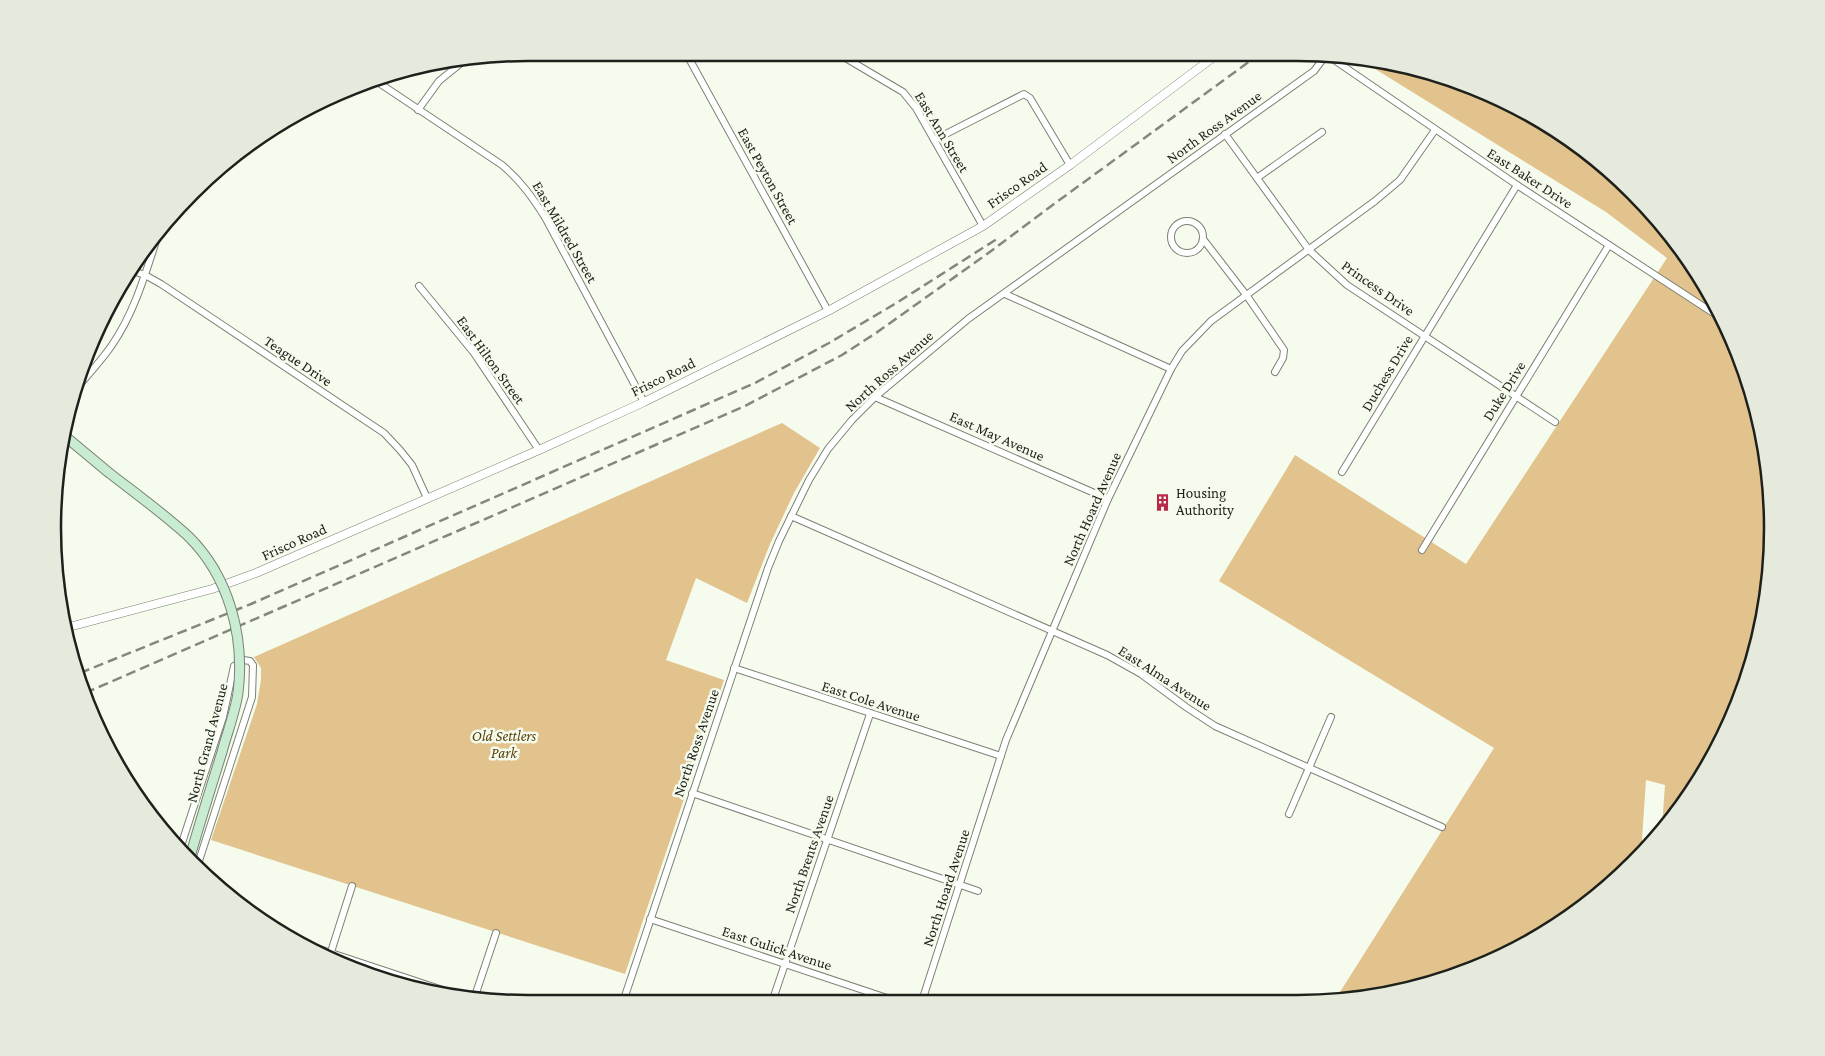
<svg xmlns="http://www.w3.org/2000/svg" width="1825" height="1056" viewBox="0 0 1825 1056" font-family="'Crimson Pro',serif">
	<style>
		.green { fill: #e2c38e }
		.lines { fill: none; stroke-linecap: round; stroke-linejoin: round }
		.minor-casing { stroke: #7b8174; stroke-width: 8 }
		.tertiary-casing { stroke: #7b8174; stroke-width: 9 }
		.secondary-casing { stroke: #7b8174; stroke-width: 11 }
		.minor { stroke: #fff; stroke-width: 6 }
		.tertiary { stroke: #fff; stroke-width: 8 }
		.secondary { stroke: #c8ecd1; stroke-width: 9 }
		.rail { stroke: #84877e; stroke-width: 2.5; stroke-dasharray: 10 5; stroke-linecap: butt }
		.secondary-bridge-casing { stroke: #7b8174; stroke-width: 11; stroke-linecap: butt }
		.secondary-bridge { stroke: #c8ecd1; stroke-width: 9 }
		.labels { text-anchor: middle; stroke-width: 5; stroke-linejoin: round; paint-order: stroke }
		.street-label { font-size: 15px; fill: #1e201b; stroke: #f6fced }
		.poi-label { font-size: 15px; fill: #1e201b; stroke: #f6fced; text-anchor: start }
		.park-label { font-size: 15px; font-style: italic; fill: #59400b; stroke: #f6fced }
		.rim { fill: none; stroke: #1e201b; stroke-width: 2.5 }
	</style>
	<rect width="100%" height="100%" fill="#f6fced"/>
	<g class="green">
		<polygon points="1359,59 1420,69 1535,116 1611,171 1674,239 1724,318 1756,405 1771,497 1768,590 1747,681 1709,766 1662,827 1665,785 1646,780 1641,854 1633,864 1561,924 1450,978 1359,999 1335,1000 1494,748 1219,581 1295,455 1466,564 1667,258 1606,212"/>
		<polygon points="782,423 820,448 794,493 770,544 747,603 696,578 666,660 724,680 625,974 211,840 257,704 261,680 261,668 254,657"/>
	</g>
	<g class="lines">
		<defs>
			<g id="minor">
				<polyline points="686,53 828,311"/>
				<polyline points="837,53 903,92 916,108 983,226"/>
				<polyline points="1324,53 1517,185 1724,320"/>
				<path d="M373 79 502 165C521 181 533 198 546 219L644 402"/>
				<polyline points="418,110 439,81 460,64"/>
				<polyline points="1225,134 1309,250 1347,285 1555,422"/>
				<polyline points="934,140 1024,94 1030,98 1070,165"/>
				<polyline points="1257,178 1322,132"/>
				<circle cx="1187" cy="237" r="16"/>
				<polyline points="1203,239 1247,296 1284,350 1283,358 1275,372"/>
				<polyline points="130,270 145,275 161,284 384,433 400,450 412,465 427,498"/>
				<polyline points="419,286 474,353 539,450"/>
				<polyline points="1005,294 1171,369"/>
				<path d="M75 390C88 375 101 361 112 345 134 313 145 275 157 238"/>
				<polyline points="875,397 1108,499"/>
				<polyline points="1342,472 1517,185"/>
				<polyline points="791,516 1107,655 1141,674 1186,707 1215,726 1442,827"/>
				<polyline points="1422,550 1609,245"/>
				<polyline points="734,668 1001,756"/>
				<polyline points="692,793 978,891"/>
				<polyline points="1289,814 1331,717"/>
				<polyline points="180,849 223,717 234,666 243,660 250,661 253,665 252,697 198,864"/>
				<polyline points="650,919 896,1001"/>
				<polyline points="289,939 464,997"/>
				<polyline points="330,955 352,886"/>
				<polyline points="474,999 496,933"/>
				<polyline points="922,1001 1006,740 1108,499 1171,369 1182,351 1211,321 1375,201 1400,180 1435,130"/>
				<polyline points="623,1002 768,568 779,541 809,480 828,449 852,420 875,397 968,319 1314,71 1326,55"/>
				<polyline points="772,1002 870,714"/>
			</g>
			<polyline id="tertiary" points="69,627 212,589 256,573 539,450 644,402 828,311 983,226 1070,165 1219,53"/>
			<polyline id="secondary" points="66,437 108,472"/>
		</defs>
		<use href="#minor" class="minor-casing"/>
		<use href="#tertiary" class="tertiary-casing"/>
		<use href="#secondary" class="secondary-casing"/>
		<use href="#minor" class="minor"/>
		<use href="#tertiary" class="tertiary"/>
		<use href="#secondary" class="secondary"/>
		<g class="rail">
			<polyline points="80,673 251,604 755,383 829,343 898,302 1000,237"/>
			<polyline points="85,693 745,406 842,355 876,333 987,254 1054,204 1261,53"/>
		</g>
		<defs>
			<path id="secondary-bridge" d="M108 472C135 493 163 513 188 536 229 576 245 637 238 693 235 713 227 733 222 752 211 787 200 822 190 857"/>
		</defs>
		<use href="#secondary-bridge" class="secondary-bridge-casing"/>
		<use href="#secondary-bridge" class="secondary-bridge"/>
	</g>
	<defs>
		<symbol id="building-bare" viewBox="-9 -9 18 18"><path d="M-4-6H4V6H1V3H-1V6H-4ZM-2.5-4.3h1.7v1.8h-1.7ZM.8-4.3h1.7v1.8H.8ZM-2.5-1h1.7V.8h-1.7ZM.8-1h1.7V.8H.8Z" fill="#b9294c" stroke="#f6fced" stroke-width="2.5" paint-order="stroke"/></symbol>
	</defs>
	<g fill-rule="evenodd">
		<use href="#building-bare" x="1150" y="490" width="25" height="25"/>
	</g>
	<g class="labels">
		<g class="street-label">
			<text transform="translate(1214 127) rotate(-36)" y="5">North Ross Avenue</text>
			<text transform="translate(942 132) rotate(59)" y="5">East Ann Street</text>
			<text transform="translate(768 176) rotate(61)" y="5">East Peyton Street</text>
			<text transform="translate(1530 178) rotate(33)" y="5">East Baker Drive</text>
			<text transform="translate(1017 185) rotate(-35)" y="5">Frisco Road</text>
			<text transform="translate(565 232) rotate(60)" y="5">East Mildred Street</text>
			<text transform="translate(1378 288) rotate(35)" y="5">Princess Drive</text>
			<text transform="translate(491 360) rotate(54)" y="5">East Hilton Street</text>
			<text transform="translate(298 361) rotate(34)" y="5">Teague Drive</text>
			<text transform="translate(889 371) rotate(-42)" y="5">North Ross Avenue</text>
			<text transform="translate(1387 373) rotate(-59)" y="5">Duchess Drive</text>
			<text transform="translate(663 377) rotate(-26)" y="5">Frisco Road</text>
			<text transform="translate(1504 391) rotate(-58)" y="5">Duke Drive</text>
			<text transform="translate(997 436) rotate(24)" y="5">East May Avenue</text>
			<text transform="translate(1092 509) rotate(-66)" y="5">North Hoard Avenue</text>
			<text transform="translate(294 542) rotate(-24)" y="5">Frisco Road</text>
			<text transform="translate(1165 678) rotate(33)" y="5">East Alma Avenue</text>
			<text transform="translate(871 701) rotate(18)" y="5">East Cole Avenue</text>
			<text transform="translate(207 743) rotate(-75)" y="5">North Grand Avenue</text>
			<text transform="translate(696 743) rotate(-71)" y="5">North Ross Avenue</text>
			<text transform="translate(809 854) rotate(-71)" y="5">North Brents Avenue</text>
			<text transform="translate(946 888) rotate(-72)" y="5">North Hoard Avenue</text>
			<text transform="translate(777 948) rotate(18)" y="5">East Gulick Avenue</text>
		</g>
		<g class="poi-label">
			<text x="1176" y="498">Housing<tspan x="1176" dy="17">Authority</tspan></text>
		</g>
		<g class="park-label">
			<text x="504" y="741">Old Settlers<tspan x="504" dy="17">Park</tspan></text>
		</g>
	</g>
	<path d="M0 0H1825V1056H0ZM528 61H1297A467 467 0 0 1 1764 528V528A467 467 0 0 1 1297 995H528A467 467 0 0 1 61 528V528A467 467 0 0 1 528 61Z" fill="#e5eadc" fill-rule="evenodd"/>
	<path class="rim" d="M528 61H1297A467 467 0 0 1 1764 528V528A467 467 0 0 1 1297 995H528A467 467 0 0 1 61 528V528A467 467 0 0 1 528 61Z"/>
</svg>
